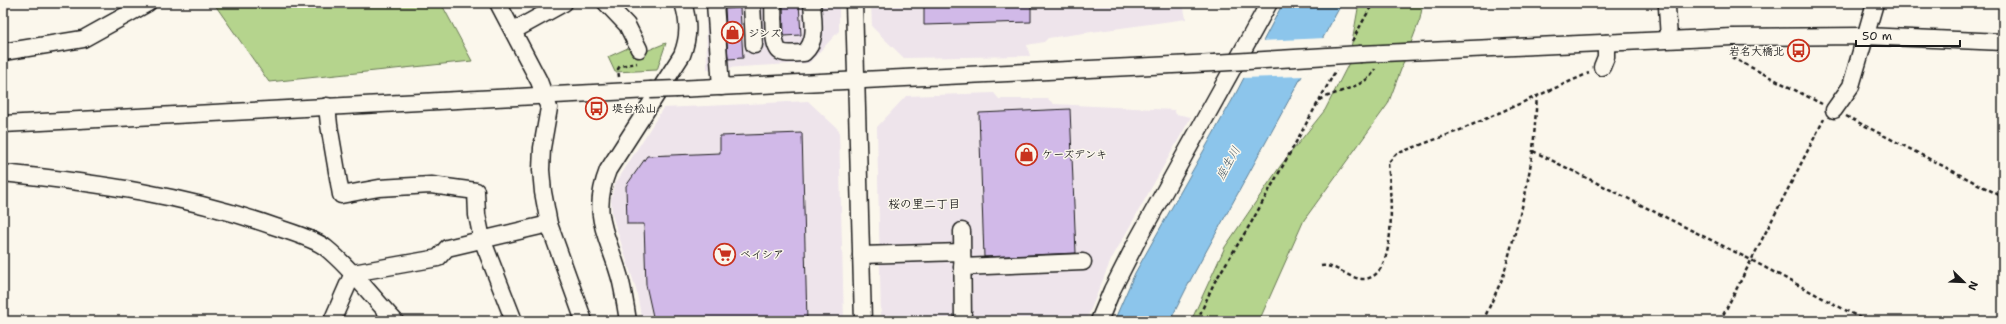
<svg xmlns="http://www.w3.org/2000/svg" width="2006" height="324" viewBox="0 0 2006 324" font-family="'Shantell Sans','Klee One',sans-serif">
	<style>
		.built { fill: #eee4eb }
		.green { fill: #b5d48d; stroke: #687854 }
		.water { fill: #8cc5eb; stroke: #5f8198 }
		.pier { fill: #fbf7ec }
		.building { fill: #d1b9e8; stroke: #1c1c1c }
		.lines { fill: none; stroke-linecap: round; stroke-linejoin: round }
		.minor-casing { stroke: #1c1c1c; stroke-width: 19 }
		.path { stroke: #1c1c1c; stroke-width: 2.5; stroke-dasharray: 4 3; stroke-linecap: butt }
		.minor { stroke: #fbf7ec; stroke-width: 16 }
		.minor-bridge-casing { stroke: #1c1c1c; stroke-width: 19; stroke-linecap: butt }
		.minor-bridge { stroke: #fbf7ec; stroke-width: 16 }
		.labels { text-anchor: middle; stroke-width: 3; stroke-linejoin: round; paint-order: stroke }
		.poi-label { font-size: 11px; font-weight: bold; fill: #1c1c1c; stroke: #fbf7ec; text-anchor: start }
		.water-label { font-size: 12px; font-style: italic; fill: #435764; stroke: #fbf7ec }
		.neighbourhood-label { font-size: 12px; font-weight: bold; fill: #1c1c1c; stroke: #fbf7ec }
	</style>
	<rect width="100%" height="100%" fill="#fbf7ec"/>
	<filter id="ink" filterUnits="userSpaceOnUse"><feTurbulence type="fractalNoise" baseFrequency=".025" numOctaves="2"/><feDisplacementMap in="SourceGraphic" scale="8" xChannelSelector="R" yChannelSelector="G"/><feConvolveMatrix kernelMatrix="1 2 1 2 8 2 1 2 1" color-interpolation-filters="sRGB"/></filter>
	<g filter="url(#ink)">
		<g class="built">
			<polygon points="703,3 839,3 839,31 809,63 707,69 706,7"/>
			<polygon points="871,3 1183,3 1186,19 1048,38 1044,42 1027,45 1030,56 904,58 872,27"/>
			<polygon points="994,93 999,99 1048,99 1054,104 1174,110 1176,114 1191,117 1111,260 1086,321 881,321 877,127 906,96"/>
			<polygon points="808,101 839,130 844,321 642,321 636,289 612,215 611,200 614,186 663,108"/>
		</g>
		<g class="green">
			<polygon points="220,3 441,3 472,61 269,82 215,5"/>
			<polygon points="1359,3 1423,3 1420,19 1388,104 1304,220 1259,321 1191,321 1225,247 1281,165 1325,110 1348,65"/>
			<polygon points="666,43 657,70 615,72 608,57 630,47 634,56"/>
		</g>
		<polygon class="water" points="1283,3 1342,3 1191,279 1170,321 1114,321 1135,273 1235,95"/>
		<polygon class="pier" points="1325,38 1305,76 1241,78 1259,41"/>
		<g class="building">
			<polygon points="783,3 799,3 801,35 784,36"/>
			<polygon points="924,3 1031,3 1031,22 924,25"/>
			<polygon points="740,8 743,58 728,59 725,9"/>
			<polygon points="1070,109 1076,253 984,257 979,113"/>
			<polygon points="802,133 807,321 654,321 646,285 644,224 627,224 626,186 647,156 720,153 720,136"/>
		</g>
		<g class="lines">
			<defs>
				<g id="minor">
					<polyline points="498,3 539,81 549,108 542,148 541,170 543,192 549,224 584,321"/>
					<polyline points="606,3 627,25 639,49"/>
					<polyline points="715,3 721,87"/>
					<polyline points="752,3 754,45"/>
					<path d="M773 3C774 13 771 48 781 52 787 55 797 53 804 53 818 41 813 20 812 3"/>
					<polyline points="854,3 863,321"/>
					<polyline points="1668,3 1667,7 1669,39"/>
					<polyline points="513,31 564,3"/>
					<polyline points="3,52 83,39 148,3"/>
					<polyline points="1361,54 1732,37 1865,36 2003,42"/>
					<polyline points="1602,67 1606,57 1606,43"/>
					<polyline points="677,89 1214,63"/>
					<polyline points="327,106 329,125 341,195 379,188 431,185 476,191 477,215 482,239 514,321"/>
					<polyline points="1834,110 1851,86 1875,3"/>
					<polyline points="3,124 650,90"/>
					<path d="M3 173C98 183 185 195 276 227 290 232 315 239 326 248 352 269 372 297 395 321"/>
					<polyline points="962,231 963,321"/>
					<polyline points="861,255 962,252"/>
					<polyline points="962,267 1083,262"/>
					<polyline points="353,273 438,258 447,248 549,224"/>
					<polyline points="332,321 353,273"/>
					<path d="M628 321C626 308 624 295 621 282 610 238 589 218 608 170L682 55C689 37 689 22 683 3"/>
					<polyline points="1099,321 1112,290 1138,239 1269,3"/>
				</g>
			</defs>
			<use href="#minor" class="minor-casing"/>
			<g class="path">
				<polyline points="1352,41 1373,3"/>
				<polyline points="1732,51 1731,57 1822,104"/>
				<polyline points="619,77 618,69 620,66 637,63"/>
				<path d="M1320 100C1335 91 1368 87 1375 69"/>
				<polyline points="1846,116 2003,197"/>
				<polyline points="1533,151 1751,260 1866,321"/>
				<path d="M1321 266C1337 264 1349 280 1365 279 1400 275 1390 186 1388 163L1396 154 1458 131 1589 73"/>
				<polyline points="1197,321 1214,283 1251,223 1336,70"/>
				<polyline points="1483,321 1503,277 1525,196 1533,151 1537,96"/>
				<polyline points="1720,321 1824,119"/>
				<polyline points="1998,321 2003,319"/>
			</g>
			<use href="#minor" class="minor"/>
			<defs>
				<g id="minor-bridge">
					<polyline points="1214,63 1361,54"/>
					<polyline points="650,90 677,89"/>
				</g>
			</defs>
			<use href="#minor-bridge" class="minor-bridge-casing"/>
			<use href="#minor-bridge" class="minor-bridge"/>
		</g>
	</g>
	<defs>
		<symbol id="shop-ring" viewBox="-11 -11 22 22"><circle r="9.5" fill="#fbf7ec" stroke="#c8321e" stroke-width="1.5"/><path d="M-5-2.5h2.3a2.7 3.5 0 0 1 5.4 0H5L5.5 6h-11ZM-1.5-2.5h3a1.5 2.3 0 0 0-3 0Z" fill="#c8321e"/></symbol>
		<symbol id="bus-ring" viewBox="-11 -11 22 22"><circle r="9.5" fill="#fbf7ec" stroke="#c8321e" stroke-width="1.5"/><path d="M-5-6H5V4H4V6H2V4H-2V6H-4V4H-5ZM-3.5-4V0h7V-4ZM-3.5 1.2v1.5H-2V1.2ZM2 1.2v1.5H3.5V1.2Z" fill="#c8321e"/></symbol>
		<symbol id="supermarket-ring" viewBox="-11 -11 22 22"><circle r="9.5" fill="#fbf7ec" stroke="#c8321e" stroke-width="1.5"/><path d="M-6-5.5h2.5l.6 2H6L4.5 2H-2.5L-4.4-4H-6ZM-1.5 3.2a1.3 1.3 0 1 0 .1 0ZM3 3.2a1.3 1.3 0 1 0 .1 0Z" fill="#c8321e"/></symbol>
	</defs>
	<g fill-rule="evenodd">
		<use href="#shop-ring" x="720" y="20" width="25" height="25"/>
		<use href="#bus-ring" x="1786" y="38" width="25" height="25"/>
		<use href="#bus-ring" x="584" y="96" width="25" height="25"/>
		<use href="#shop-ring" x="1014" y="142" width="25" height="25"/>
		<use href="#supermarket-ring" x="712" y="242" width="25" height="25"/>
	</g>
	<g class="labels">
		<g class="poi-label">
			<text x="748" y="37">ジンズ</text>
			<text x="1784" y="55" text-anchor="end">岩名大橋北</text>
			<text x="612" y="112">堤台松山</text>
			<text x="1042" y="158">ケーズデンキ</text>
			<text x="740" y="258">ベイシア</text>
		</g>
		<g class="water-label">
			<text transform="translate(1228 163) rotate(-61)" y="4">座生川</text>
		</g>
		<g class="neighbourhood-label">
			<text x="924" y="208">桜の里二丁目</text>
		</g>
	</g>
	<rect width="2006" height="324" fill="none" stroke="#fbf7ec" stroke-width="16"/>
	<rect x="8" y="8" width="1990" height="308" fill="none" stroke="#1c1c1c" stroke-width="1.5" filter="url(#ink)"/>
	<g transform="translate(1964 282) rotate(113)" stroke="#fbf7ec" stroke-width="3" paint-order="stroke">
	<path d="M0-3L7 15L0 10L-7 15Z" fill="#1c1c1c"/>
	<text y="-6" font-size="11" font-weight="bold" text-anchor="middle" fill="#1c1c1c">N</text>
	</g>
	<path d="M1856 40v6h104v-6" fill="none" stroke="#1c1c1c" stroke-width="2"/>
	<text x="1862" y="40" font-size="12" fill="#1c1c1c" stroke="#fbf7ec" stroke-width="3" paint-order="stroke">50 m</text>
</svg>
